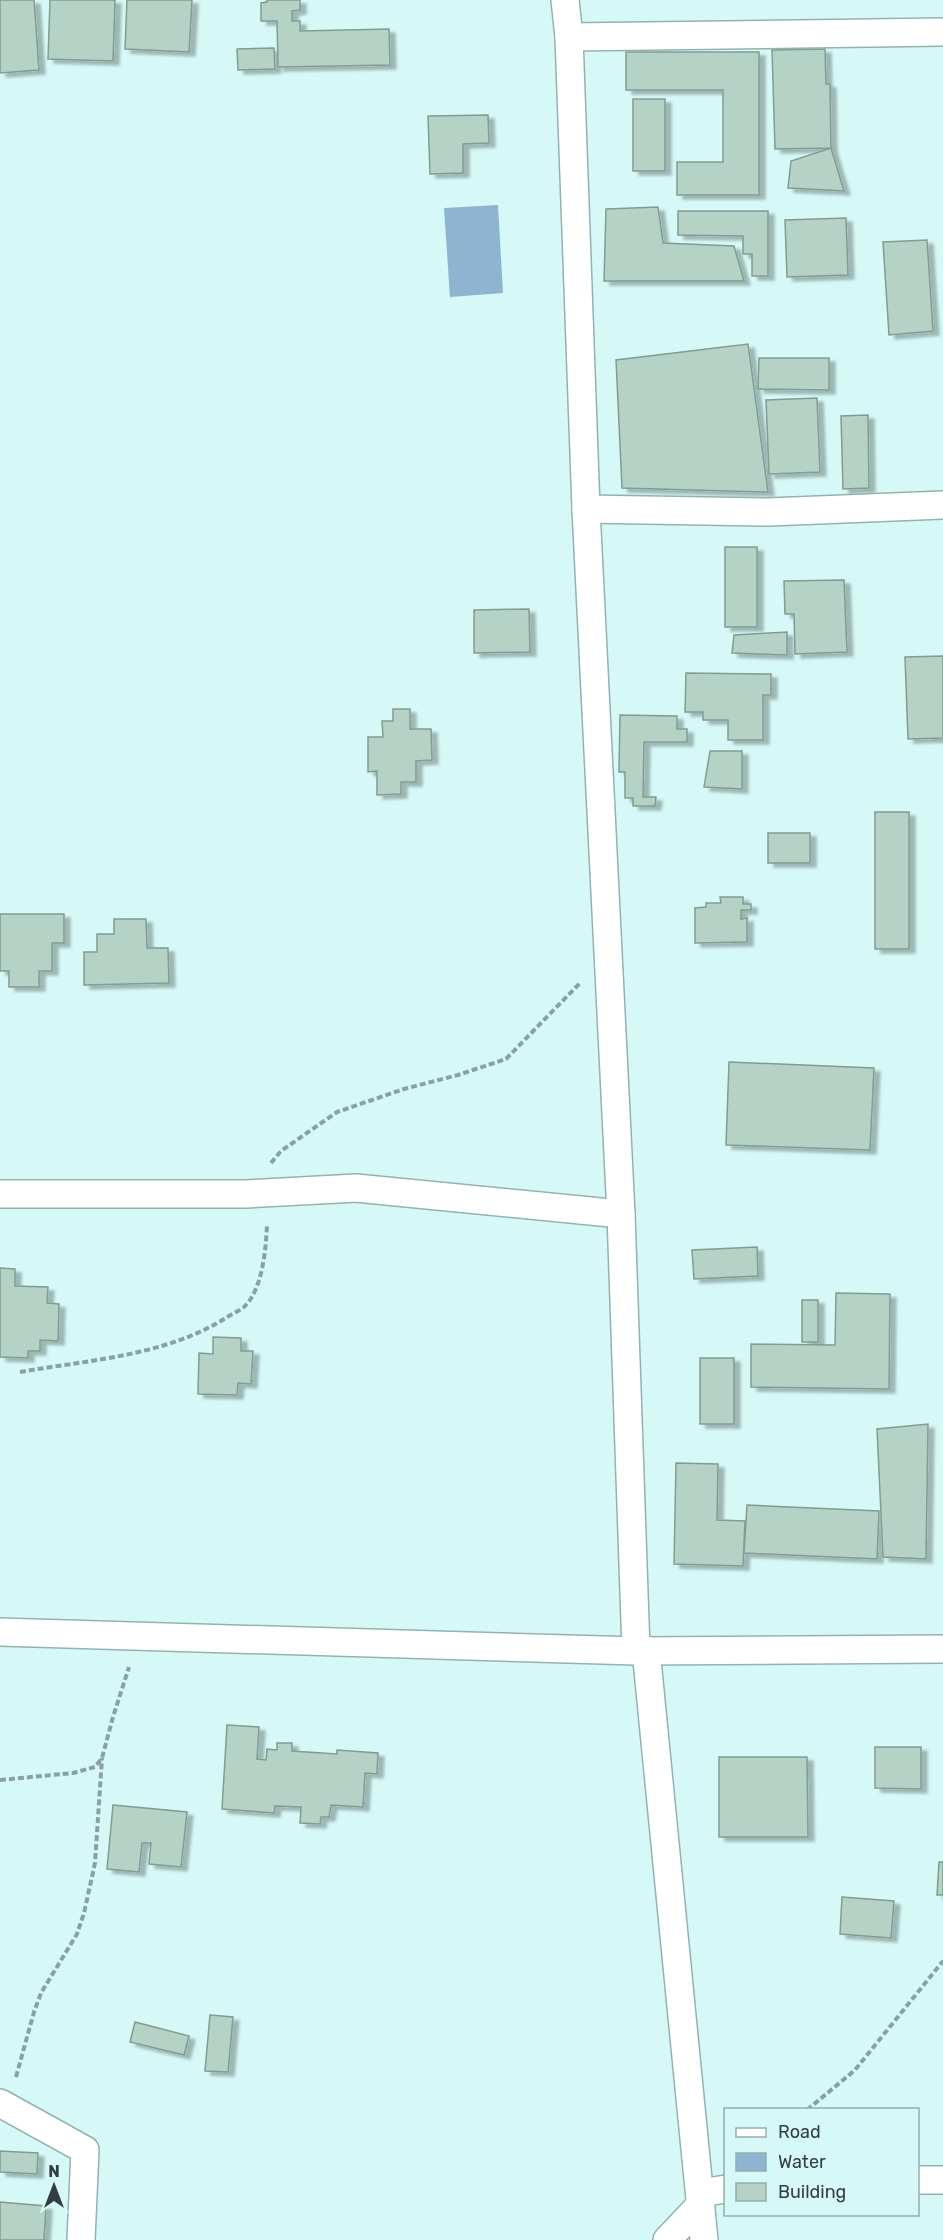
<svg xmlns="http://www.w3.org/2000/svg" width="943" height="2240" viewBox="0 0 943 2240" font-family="Rubik,sans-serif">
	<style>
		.water { fill: #8eb4d2 }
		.building { fill: #b4d2c5; stroke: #809d91; stroke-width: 1.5; filter: url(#shadow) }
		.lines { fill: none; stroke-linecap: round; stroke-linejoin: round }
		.street-casing { stroke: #92b3b1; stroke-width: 30 }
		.path { stroke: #89a1a0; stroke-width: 4; stroke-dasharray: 6 3; stroke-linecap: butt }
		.street { stroke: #fff; stroke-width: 27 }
	</style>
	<defs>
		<filter id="shadow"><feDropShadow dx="6" dy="4" stdDeviation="1.5" flood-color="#0004"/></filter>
	</defs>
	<rect width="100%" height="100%" fill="#d6f9f7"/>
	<polygon class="water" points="498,205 503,293 450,297 444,208"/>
	<g class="building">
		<polygon points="0,0 34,0 39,70 0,73"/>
		<polygon points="50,0 115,0 113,61 48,59"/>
		<polygon points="127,0 192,0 189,52 125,49"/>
		<polygon points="267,0 300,0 300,10 292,11 292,21 300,21 300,31 389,29 390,65 278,67 277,21 261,21 261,3 267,2"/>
		<polygon points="274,48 275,69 238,70 237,49"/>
		<polygon points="825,49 826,84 830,84 831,148 775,149 772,50"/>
		<polygon points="626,52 759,52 759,195 677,195 677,162 723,162 723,90 626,90"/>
		<rect x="633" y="99" width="32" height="72"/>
		<polygon points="488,115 489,143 463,144 463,173 430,174 428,116"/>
		<polygon points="831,148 844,191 788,188 791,161"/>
		<polygon points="658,207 663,243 734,246 744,281 604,281 606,209"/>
		<polygon points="678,211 768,211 768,276 752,276 752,254 743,254 743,236 678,235"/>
		<polygon points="846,218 848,275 787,277 785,220"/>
		<polygon points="927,240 933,331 889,335 883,242"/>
		<polygon points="748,344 768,492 622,488 616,360"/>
		<polygon points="759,358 829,358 829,390 758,389"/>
		<polygon points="817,398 820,472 769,474 766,400"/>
		<polygon points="868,415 869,488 843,489 841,416"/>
		<rect x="725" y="547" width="32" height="80"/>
		<polygon points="844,580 847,652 795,654 794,614 785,614 784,581"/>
		<polygon points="529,609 530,652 474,653 474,610"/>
		<polygon points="787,632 787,655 732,653 734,635"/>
		<polygon points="943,656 943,738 908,739 905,657"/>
		<polygon points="686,673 771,674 771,695 763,695 763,740 728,740 728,720 703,720 703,712 685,712"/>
		<polygon points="393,709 410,709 410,729 431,729 432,760 416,761 416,782 401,782 401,794 377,795 377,771 368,772 368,737 383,737 382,721 393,721"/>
		<polygon points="620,715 677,716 677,729 687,729 687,742 644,742 643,797 656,797 655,806 633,806 633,798 625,798 625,772 619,772"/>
		<polygon points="710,751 742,751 742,789 704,787"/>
		<rect x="875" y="812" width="34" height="137"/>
		<rect x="768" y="833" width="42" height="30"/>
		<polygon points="720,897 743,897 743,904 751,904 751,910 741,910 741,919 747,918 747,942 695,943 695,908 706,907 706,903 721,903"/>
		<polygon points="0,914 64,914 64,943 52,943 52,971 39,971 39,987 9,987 9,971 0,971"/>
		<polygon points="114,919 146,919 147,948 168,948 169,983 84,985 84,952 97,952 97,934 114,934"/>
		<polygon points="729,1062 874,1068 870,1150 726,1145"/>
		<polygon points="757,1247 758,1276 694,1279 692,1250"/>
		<polygon points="0,1268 15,1269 15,1286 48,1287 47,1303 59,1304 58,1341 40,1340 40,1351 28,1351 28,1358 0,1357"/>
		<polygon points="836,1293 890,1294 889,1389 751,1387 751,1344 835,1345"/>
		<rect x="802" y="1300" width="16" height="42"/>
		<polygon points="213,1337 241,1338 241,1351 253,1351 251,1384 238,1383 237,1395 198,1394 199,1353 213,1354"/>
		<rect x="700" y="1358" width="34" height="66"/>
		<polygon points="928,1424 926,1559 883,1557 877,1429"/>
		<polygon points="676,1463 718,1464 717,1520 745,1521 743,1566 674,1564"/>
		<polygon points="747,1505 879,1511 877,1559 744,1553"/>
		<polygon points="227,1725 259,1727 257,1759 266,1760 267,1749 277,1750 277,1743 292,1743 292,1751 337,1754 337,1750 378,1753 377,1774 365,1773 363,1807 331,1805 329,1817 321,1817 320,1824 300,1823 301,1807 275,1806 274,1813 222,1809"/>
		<polygon points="875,1747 921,1747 921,1789 875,1788"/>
		<polygon points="719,1757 807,1757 808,1837 719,1837"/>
		<polygon points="113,1805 187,1812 181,1867 149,1864 151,1843 142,1843 139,1872 107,1869"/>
		<polygon points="939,1862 943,1862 943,1895 937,1895"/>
		<polygon points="842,1897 894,1901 891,1938 840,1934"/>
		<polygon points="210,2015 233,2017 228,2072 205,2071"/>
		<polygon points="135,2022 189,2036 184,2055 130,2042"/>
		<polygon points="0,2151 38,2153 37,2174 0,2172"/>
		<polygon points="0,2202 46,2206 44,2240 0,2240"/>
	</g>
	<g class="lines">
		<defs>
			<g id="street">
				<polyline points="565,0 569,37 586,509 621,1214 636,1651"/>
				<polyline points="569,37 943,32"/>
				<polyline points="586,509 769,512 943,505"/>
				<polyline points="0,1194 246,1194 356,1188 621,1214"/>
				<polyline points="0,1632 636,1651 943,1649"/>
				<polyline points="646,1650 704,2240"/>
				<polyline points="0,2103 85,2150 81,2240"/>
				<polyline points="918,2180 943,2180"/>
				<polyline points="700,2193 726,2189"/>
				<polyline points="667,2240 701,2204"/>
			</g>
		</defs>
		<use href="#street" class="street-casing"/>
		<g class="path">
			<polyline points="271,1163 281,1151 337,1112 404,1089 458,1075 506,1059 580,983"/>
			<path d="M20 1372C89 1360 164 1356 224 1319 230 1315 239 1311 244 1307 263 1289 266 1248 267 1224"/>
			<polyline points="0,1780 73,1773 95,1767 102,1758 113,1717 129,1667"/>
			<polyline points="16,2077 34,2012 41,1993 77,1934 84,1913 95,1863 102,1758"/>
			<polyline points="807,2110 855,2070 943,1961"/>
		</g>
		<use href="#street" class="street"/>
	</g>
	<rect x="724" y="2108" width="195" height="108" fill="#d6f9f7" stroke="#94afad" stroke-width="1.5"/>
	<rect x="736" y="2128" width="30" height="9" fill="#ffffff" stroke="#94afad" stroke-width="1.5"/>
	<text x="778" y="2138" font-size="18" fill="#323f3f">Road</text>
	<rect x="736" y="2153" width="30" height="18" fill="#8eb4d2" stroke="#94afad" stroke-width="1.5"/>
	<text x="778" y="2168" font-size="18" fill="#323f3f">Water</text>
	<rect x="736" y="2183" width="30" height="18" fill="#b4d2c5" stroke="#94afad" stroke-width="1.5"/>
	<text x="778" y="2198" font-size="18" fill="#323f3f">Building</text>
	<g transform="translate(54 2186)" stroke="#d6f9f7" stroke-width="4.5" paint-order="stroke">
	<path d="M0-4.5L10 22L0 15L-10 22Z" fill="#323f3f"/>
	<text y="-9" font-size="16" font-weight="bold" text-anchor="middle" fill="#323f3f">N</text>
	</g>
</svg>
